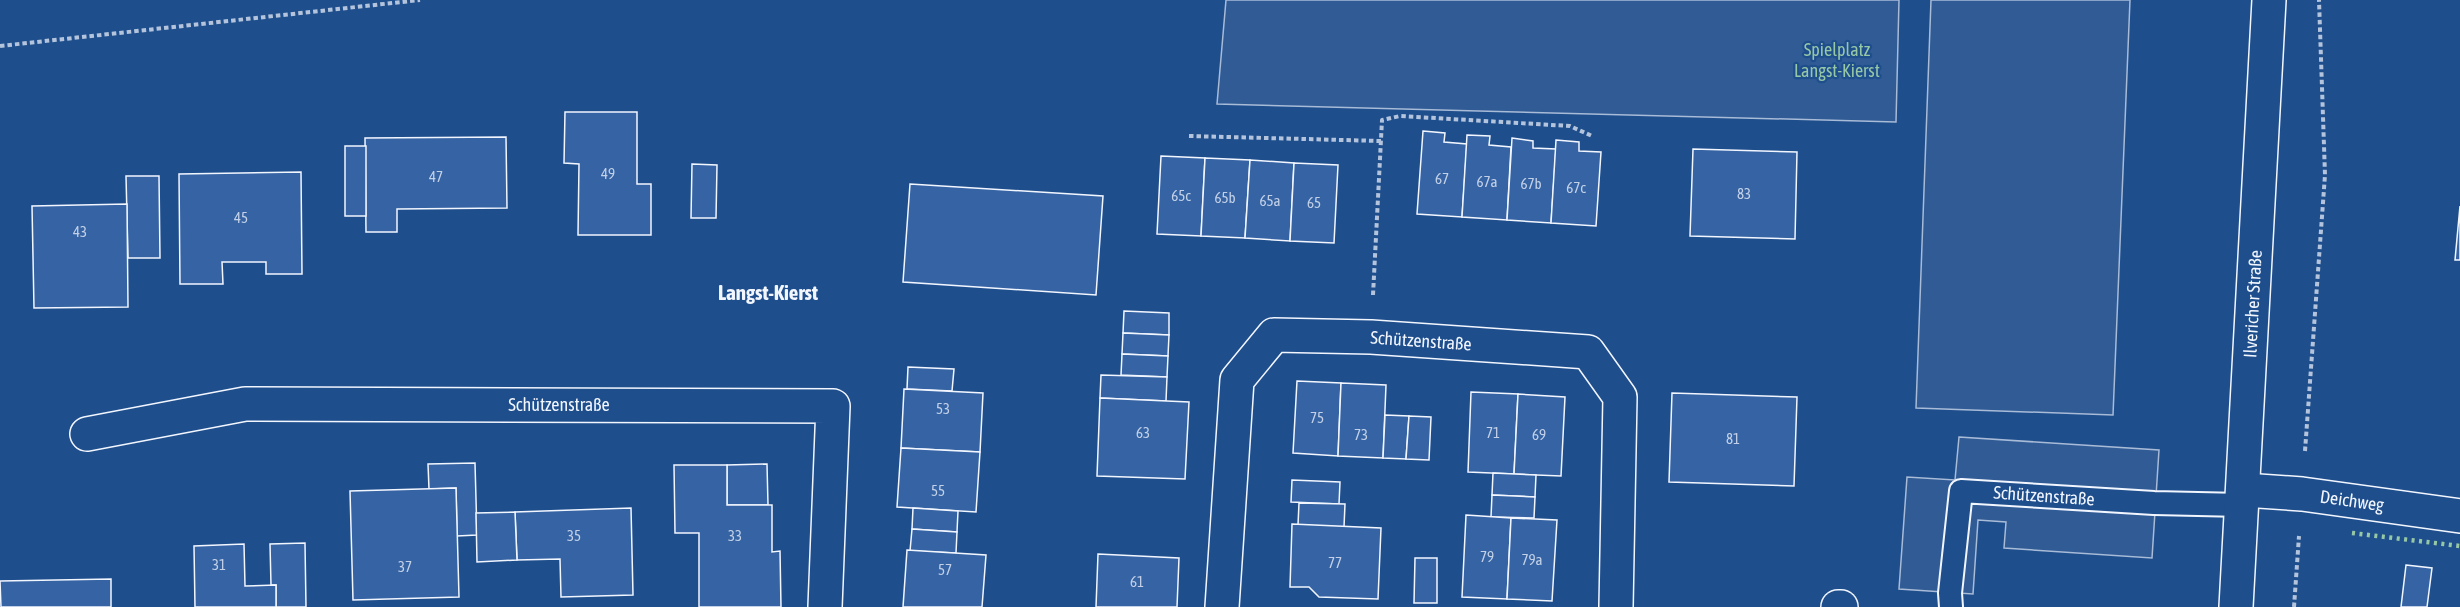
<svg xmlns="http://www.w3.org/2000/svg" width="2460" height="607" viewBox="0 0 2460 607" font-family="'Asap Condensed',sans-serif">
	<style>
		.built { fill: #305b95; stroke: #a8bbd7; stroke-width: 1.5 }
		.building { fill: #3563a3; stroke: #f2f6ff; stroke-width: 1.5 }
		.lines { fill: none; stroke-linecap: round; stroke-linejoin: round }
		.service-casing { stroke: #f2f6ff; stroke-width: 26 }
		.minor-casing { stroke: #f2f6ff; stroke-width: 36 }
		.tertiary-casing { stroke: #f2f6ff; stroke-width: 36 }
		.path { stroke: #b3c4dc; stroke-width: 4; stroke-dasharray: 4.5 3; stroke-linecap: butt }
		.service { stroke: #1f4e8c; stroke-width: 22 }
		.minor { stroke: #1f4e8c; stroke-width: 33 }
		.tertiary { stroke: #1f4e8c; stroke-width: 33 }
		.hedge { stroke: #97c8a6; stroke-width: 4.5; stroke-dasharray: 3 4.5; stroke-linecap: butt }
		.labels { text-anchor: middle; stroke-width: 4.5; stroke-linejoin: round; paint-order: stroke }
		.number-label { font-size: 15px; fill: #c3d1e8 }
		.park-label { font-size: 18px; fill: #97c8a6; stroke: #1f4e8c }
		.street-label { font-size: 18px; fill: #f2f6ff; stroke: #1f4e8c }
		.quarter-label { font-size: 21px; font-weight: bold; fill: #f2f6ff; stroke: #1f4e8c }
	</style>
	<rect width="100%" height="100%" fill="#1f4e8c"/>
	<g class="built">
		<polygon points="1226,0 1899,0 1896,122 1217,104"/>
		<polygon points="1931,0 2130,0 2113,415 1916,408"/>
		<polygon points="1959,437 2159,450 2152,558 2004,548 2006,522 1978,520 1973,594 1899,589 1907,477 1955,480"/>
	</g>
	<g class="building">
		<polygon points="565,112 637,112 637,184 651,184 651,235 578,235 579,164 564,163"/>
		<polygon points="1423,131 1445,133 1444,142 1467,144 1462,217 1417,214"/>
		<polygon points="1467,135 1490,136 1489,145 1511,147 1507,220 1462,217"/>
		<polygon points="506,137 507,208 397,209 397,232 366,232 365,138"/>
		<polygon points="1512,138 1533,141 1533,148 1556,149 1551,223 1507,220"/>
		<polygon points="1556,140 1579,142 1579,151 1601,152 1596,226 1551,223"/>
		<rect x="345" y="146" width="21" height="70"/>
		<polygon points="1693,149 1797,152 1795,239 1690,236"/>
		<polygon points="1161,156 1205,158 1201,236 1157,234"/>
		<polygon points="1205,158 1250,160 1245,238 1201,236"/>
		<polygon points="1250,160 1294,163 1290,241 1245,238"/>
		<polygon points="1294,163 1338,165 1334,243 1290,241"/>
		<polygon points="692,164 717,165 716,218 691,218"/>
		<polygon points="301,172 302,274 266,274 266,262 222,262 223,284 180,284 179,174"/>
		<polygon points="126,176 159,176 160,258 128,258"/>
		<polygon points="910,184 1103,196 1096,295 903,282"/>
		<polygon points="127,204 128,307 34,308 32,206"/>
		<polygon points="2460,206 2460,260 2455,260"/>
		<polygon points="1124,311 1169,313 1169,335 1123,333"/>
		<polygon points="1123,333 1169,335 1168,356 1122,354"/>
		<polygon points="1122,354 1168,356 1167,377 1121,375"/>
		<polygon points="908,367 954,369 952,391 907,389"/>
		<polygon points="1101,375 1167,377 1166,401 1100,398"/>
		<polygon points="1297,381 1341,383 1338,456 1293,453"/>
		<polygon points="1341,383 1386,385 1383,458 1338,456"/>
		<polygon points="904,389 983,393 980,452 901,448"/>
		<polygon points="1471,392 1518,394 1514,474 1468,472"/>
		<polygon points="1672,393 1797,397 1794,486 1669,482"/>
		<polygon points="1518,394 1565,397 1561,476 1514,474"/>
		<polygon points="1100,398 1189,402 1185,479 1097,476"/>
		<polygon points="1385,415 1409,416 1406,459 1383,458"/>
		<polygon points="1409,416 1431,417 1429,460 1406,459"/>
		<polygon points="901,448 980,452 976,512 897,507"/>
		<polygon points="475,463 477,535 457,536 456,488 429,489 428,464"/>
		<polygon points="767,464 768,505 727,505 727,465"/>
		<polygon points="674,465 727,465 727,505 772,505 772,552 780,551 781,607 699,607 699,533 675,533"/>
		<polygon points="1493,473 1536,475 1535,497 1492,495"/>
		<polygon points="1292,480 1340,482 1339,504 1291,502"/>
		<polygon points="456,488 459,597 353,600 350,491"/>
		<polygon points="1492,495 1535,497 1534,518 1491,517"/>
		<polygon points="1299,503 1345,504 1344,527 1298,525"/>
		<polygon points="631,508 633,595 561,597 560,559 517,560 515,512"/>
		<polygon points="913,508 958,511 957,532 912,529"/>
		<polygon points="515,512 517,560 477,562 476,513"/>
		<polygon points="1466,515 1511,518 1507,599 1462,597"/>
		<polygon points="1511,518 1557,520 1552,601 1507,599"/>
		<polygon points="1292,524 1381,528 1378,599 1319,597 1309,587 1290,587"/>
		<polygon points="912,529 957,532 956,553 910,551"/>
		<polygon points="305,543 306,607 276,607 276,585 271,585 270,544"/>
		<polygon points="244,544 245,586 276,585 276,607 195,607 194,546"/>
		<polygon points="907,550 986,555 982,607 903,607"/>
		<polygon points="1098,554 1179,558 1177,607 1096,607"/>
		<polygon points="1415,558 1437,558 1437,603 1414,603"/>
		<polygon points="2406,565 2432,568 2427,607 2401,607"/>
		<polygon points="111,579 111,607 1,607 0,581"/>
	</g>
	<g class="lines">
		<defs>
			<polyline id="service" points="1951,607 1950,593 1961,491 2154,503 2242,505"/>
			<g id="minor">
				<polyline points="87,434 245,404 833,406 825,607"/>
				<polyline points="2244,490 2302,494 2460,516"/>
				<polyline points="1222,607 1237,380 1274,335 1371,337 1588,352 1620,397 1616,607"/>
				<polyline points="1838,607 1841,607"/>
			</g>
			<polyline id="tertiary" points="2236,607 2269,0"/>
		</defs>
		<use href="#service" class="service-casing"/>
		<use href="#minor" class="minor-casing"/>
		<use href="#tertiary" class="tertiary-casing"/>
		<g class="path">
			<polyline points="0,46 420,0"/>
			<polyline points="1189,136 1381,141"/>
			<polyline points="1373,295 1382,120 1400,116 1570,126 1592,136"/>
			<polyline points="2305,451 2325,175 2319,0"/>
			<polyline points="2294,607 2299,536"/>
		</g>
		<use href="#service" class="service"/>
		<use href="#minor" class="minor"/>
		<use href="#tertiary" class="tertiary"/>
		<polyline class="hedge" points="2352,533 2460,546"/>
	</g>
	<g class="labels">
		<g class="number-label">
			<text x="608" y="179">49</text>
			<text x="436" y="182">47</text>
			<text x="1442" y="184">67</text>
			<text x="1487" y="187">67a</text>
			<text x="1531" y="189">67b</text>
			<text x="1576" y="193">67c</text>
			<text x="1744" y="199">83</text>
			<text x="1181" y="201">65c</text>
			<text x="1225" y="203">65b</text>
			<text x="1270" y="206">65a</text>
			<text x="1314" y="208">65</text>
			<text x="241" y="223">45</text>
			<text x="80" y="237">43</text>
			<text x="943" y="414">53</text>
			<text x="1317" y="423">75</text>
			<text x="1143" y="438">63</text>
			<text x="1493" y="438">71</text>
			<text x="1361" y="440">73</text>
			<text x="1539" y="440">69</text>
			<text x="1733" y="444">81</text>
			<text x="938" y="496">55</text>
			<text x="574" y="541">35</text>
			<text x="735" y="541">33</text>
			<text x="1487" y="562">79</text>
			<text x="1532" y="565">79a</text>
			<text x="1335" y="568">77</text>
			<text x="219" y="570">31</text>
			<text x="405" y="572">37</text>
			<text x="945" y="575">57</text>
			<text x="1137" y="587">61</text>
		</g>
		<g class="park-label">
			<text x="1837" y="56">Spielplatz<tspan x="1837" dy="21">Langst-Kierst</tspan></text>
		</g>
		<g class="street-label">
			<text transform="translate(2253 304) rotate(-87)" y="6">Ilvericher Straße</text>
			<text transform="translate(1421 341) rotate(4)" y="6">Schützenstraße</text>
			<text x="559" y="411">Schützenstraße</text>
			<text transform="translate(2044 496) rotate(4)" y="6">Schützenstraße</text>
			<text transform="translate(2352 501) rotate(8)" y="6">Deichweg</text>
		</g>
		<g class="quarter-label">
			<text x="768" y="300">Langst-Kierst</text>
		</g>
	</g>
</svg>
